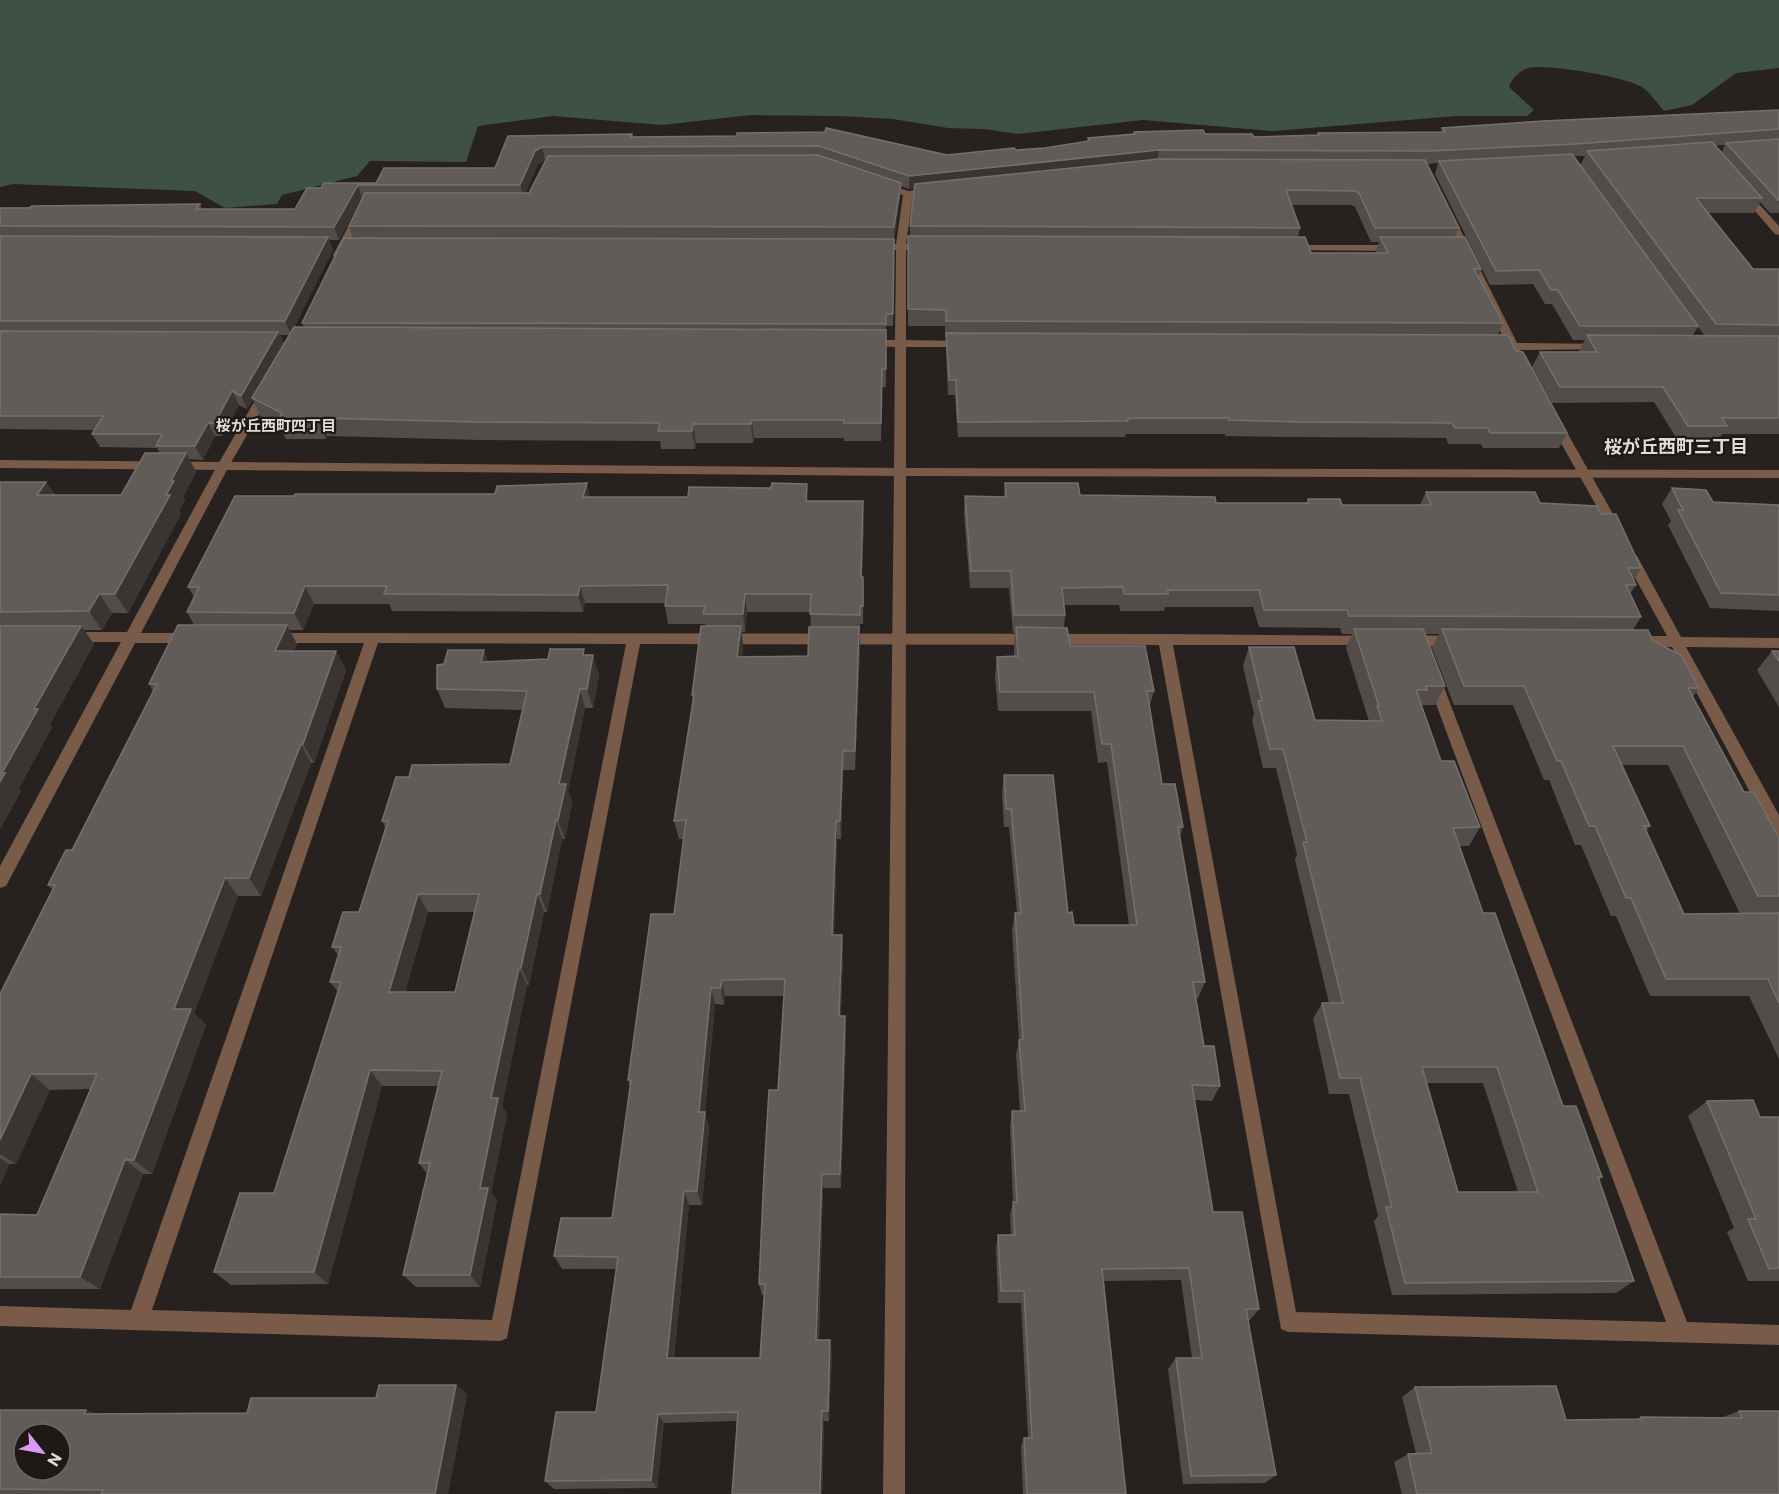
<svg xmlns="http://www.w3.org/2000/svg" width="1779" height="1494" viewBox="0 0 1779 1494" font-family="Commissioner,'Noto Sans JP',sans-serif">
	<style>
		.green { fill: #3f5146 }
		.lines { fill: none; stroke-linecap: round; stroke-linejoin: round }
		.minor { fill: #795b49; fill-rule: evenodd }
		.tertiary { fill: #795b49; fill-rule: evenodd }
		.wall { fill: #534d4a; fill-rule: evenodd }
		.shaded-wall { fill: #3b3532 }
		.building { fill: #625c59; stroke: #75706e; stroke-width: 1.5; fill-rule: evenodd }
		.labels { text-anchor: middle; stroke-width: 4.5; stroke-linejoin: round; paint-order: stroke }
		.far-neighbourhood-label { font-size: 15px; font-weight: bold; fill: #dfdcda; stroke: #1e1816 }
		.neighbourhood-label { font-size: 18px; font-weight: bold; fill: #dfdcda; stroke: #1e1816 }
	</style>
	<rect width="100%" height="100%" fill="#27221f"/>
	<path class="green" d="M0 0H1779V68L1736 73 1692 105 1664 111C1657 103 1650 92 1642 87 1627 77 1545 63 1528 68 1520 70 1511 79 1509 87L1534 110 1527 116H1457L1273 131 1143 120 1018 134 984 129 948 128 893 119 839 116 751 115 662 125 553 116 478 126 466 162 370 161 357 176 282 195 277 204 225 208 195 191 13 184 0 187Z"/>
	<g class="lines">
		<g class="minor">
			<polygon points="880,183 909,191 932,188 937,191 913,196 906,244 929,244 934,247 929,250 906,250 906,340 966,341 972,344 966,347 906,347 906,472 900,476 894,472 895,347 867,346 861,343 867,340 895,340 896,250 875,250 870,247 875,244 896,244 903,195 880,187"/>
			<polygon points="1741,191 1747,191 1779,226 1779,235 1775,234 1741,195"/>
			<polygon points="357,210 365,212 343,255 334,257 333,255"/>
			<polygon points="1448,212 1453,215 1517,343 1602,344 1606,345 1606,349 1520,350 1520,354 1512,354 1509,349 1490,348 1490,344 1506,343 1443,215"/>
			<polygon points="1289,245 1397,245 1402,248 1397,251 1285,250 1284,248"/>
			<polygon points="267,387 273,390 229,466 141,633 192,633 199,638 192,643 135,643 6,886 0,888 0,866 121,642 69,642 62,637 69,632 127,632 217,466 261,390"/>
			<polygon points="1554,416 1560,420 1622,530 1621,533 1616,534 1610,530 1548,420"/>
			<polygon points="1630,552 1637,556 1681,637 1779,638 1779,648 1686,647 1779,815 1779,836 1773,835 1672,647 1635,646 1628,641 1635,636 1667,636 1623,556"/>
			<path d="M273 633 1165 634 1373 636 1375 640 1373 644 1368 645H1173L1296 1312 1666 1322 1426 677 1433 672 1440 677 1687 1322 1779 1325V1345L1288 1332 1281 1329 1159 645 640 644 507 1338 500 1341 0 1326V1306L131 1310 364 643H273L266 638ZM378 643 626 644 492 1320 152 1310Z"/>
			<path d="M1407 635 1455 636 1462 641C1456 649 1406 648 1400 640Z"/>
		</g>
		<polygon class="tertiary" points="0,460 900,468 1779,470 1779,478 906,476 905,1494 883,1494 894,476 0,468"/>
	</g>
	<g class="wall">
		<path d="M1779 110V213H1770L1760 202 1754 213H1708L1753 269H1779V434H1722L1717 442H1679L1654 402 1552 403 1532 367 1540 352H1580L1579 350 1585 340H1573L1552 304H1545L1533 284 1490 285 1435 174 1438 163 1427 164 1459 228 1455 237 1481 269 1478 276 1503 323 1498 335 1516 351 1567 433 1559 448H1483L1481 444H1448L1446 438 1295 437 1225 436V434H1126L1125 437H958L955 395H948L946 348V337H945V326H908V236H910V226L915 188 909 189 901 186 900 197 894 241 893 326H886V387H882L881 441H844V438H754L753 443H696L695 449H661L660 441 481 440 327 436 326 439H286L280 427 260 416 253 400 247 409 239 405 222 436H215L203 460 189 459 196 472 183 497 185 500 179 510 181 514 128 613H112L102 630H84L94 644 50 724 52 727 19 788 21 791 0 829V482H46L55 495H121L160 453 157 448 100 447 92 434 94 430 0 429V208L200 204 202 209H295L321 188 376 183 495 168 508 136 632 134 633 137 737 136 947 155 1045 148 1087 141 1088 138 1133 134 1134 132 1205 134 1254 137 1317 135 1318 133 1441 132 1442 128ZM1719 145H1725L1722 152 1716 146ZM1573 156H1585L1580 166ZM545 160H546L529 193H525L538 164ZM362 198 349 226 353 238 302 323 304 327H294L333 250 329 240H339ZM1291 205H1351L1355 207 1371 242H1379L1375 253H1311L1298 237 1300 228ZM1698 327 1704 335H1693ZM280 335H289L284 344Z"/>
		<path d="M1005 483 1080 495 1216 503H1306L1308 499 1342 505H1420L1426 492 1540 503 1601 514 1641 568 1634 580 1636 585 1630 594 1641 617 1633 630 1653 641 1699 688 1693 697 1744 792 1779 838V1059L1749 996H1650L1616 916H1611L1581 845H1575L1549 780H1544L1513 705H1454L1432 648 1439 634H1425L1445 686 1435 705H1421L1441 761 1480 827 1469 846H1459L1483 913 1563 1106 1602 1177 1599 1180 1634 1281 1616 1293 1392 1295 1374 1221 1378 1216 1349 1094H1329L1313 1019 1322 1003H1329L1295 860 1297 855 1276 768H1263L1252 720 1254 714 1243 666 1249 647 1315 720 1369 721 1346 648 1352 634H1342L1340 628 1259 627 1253 607H1165L1164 611H1120L1119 605H1064L1065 615 1064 628 1070 646 1154 691 1149 708 1162 784 1183 827 1180 836 1205 982 1198 998H1196L1204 1046 1220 1086 1212 1101 1195 1100 1213 1212 1259 1309 1250 1320H1248L1276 1475 1265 1483 1183 1484 1168 1369 1176 1358H1192L1181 1280 1104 1281 1126 1494H1023L1021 1446 1024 1438H1028L1021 1303H998L996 1248 998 1235H1011L1010 1215 1013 1202 1010 1126 1012 1111H1020L1016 1055 1019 1040 1012 930 1015 913H1017L1009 827H1004L1002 794 1004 775 1074 925H1129L1107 762 1098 763 1091 711H998L995 676 997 657 1014 656V647L1015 633H1013L1009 588H970L964 514 965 496 1004 497ZM1622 765H1668L1740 914H1684L1646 831 1650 826ZM1427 1083H1483L1518 1192H1458Z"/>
		<polygon points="1672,488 1713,502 1779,505 1779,611 1710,608 1668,525 1671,521 1662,504"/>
		<path d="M590 497 808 501 864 519 862 577H863V624H860V646L855 770H843L841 839H837L834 935 843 952 841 1016 846 1032 841 1188H823L819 1340 832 1351 829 1421H824L822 1494H732L737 1421 664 1423 657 1488 554 1489 545 1481 596 1412 616 1269H562L554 1256 612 1218 630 1087 628 1080 674 914 684 839H679L674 821 693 702 692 695 705 626V624H668L665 606V603H585L583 612 392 611 389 604H314L303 630H289L297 644 294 651 346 670 314 763H311L261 896H238L194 1013 206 1025 152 1174H143L100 1289H0V1277L37 1215 91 1089 50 1090 16 1164H9L0 1186V994L53 890 48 885 72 850 153 691 149 684 194 625 187 612 194 597 188 587ZM747 612H810L811 627 808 656 742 657 743 646 742 632H745ZM725 996H784L778 1090 759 1284 762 1295H764L760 1358H674L689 1205H702L709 1127 705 1112 715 1004 724 1005Z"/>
		<polygon points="1772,651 1779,651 1779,707 1757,670"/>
		<path d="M586 655 599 675 593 708H585L568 791 572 802 565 839H562L547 912H544L529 985H527L502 1106 507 1114 491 1192 497 1201 480 1287H416L403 1275 427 1174 419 1163 438 1086H382L328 1284 231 1285 214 1272 274 1193 338 992 330 982 338 955 332 947 359 912 386 829 382 821 409 777 510 764 522 710 445 708 437 689 489 662 548 659ZM428 912H475L455 992H405Z"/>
		<polygon points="1707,1101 1760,1117 1779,1117 1779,1281 1748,1281 1727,1232 1734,1228 1688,1116"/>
		<polygon points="456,1385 467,1394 448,1494 0,1494 0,1410 86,1410 96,1414 247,1413 376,1398"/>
		<polygon points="1415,1387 1566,1420 1636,1419 1641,1417 1723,1417 1739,1411 1779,1494 1402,1494 1394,1462 1408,1454 1416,1454 1402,1397"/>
	</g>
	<g class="shaded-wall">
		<polygon points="542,147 545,160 538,164 524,198 520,185 535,151"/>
		<polygon points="1159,150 1157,163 909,189 909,176"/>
		<polygon points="901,183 900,197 894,241 894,227"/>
		<polygon points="358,185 362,198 339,240 334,227"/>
		<polygon points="328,237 333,250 291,335 285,321"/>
		<polygon points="278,332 284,345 252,398 253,400 247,409 241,396"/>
		<polygon points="232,391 239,405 222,436 215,423"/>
		<polygon points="319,418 327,436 326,439 318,421"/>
		<polygon points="752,420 754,438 753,443 751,424"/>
		<polygon points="208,423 215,436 203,460 195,446"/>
		<polygon points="693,424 696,443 695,449 692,431"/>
		<polygon points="186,453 196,472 183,497 185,500 179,510 181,514 128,613 115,594 171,481"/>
		<polygon points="46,482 58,501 37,495"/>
		<polygon points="587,483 591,501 583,497"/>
		<polygon points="807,484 808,501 806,501"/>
		<polygon points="863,501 864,519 861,594 861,577"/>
		<polygon points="863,577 864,594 863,624"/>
		<polygon points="305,586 314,604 303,630 294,613"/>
		<polygon points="580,586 585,603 583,612 578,595"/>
		<polygon points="99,594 112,613 102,630 89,611"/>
		<polygon points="745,594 747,612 745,632 743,614"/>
		<polygon points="287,625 297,644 286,671 275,651"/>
		<polygon points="81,626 94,644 50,724 52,727 19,788 21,791 0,829 0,782 2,773 34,709"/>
		<polygon points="741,626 743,646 740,676 737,657"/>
		<polygon points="859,627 860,646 855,770 855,751"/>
		<polygon points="484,650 491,669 481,662"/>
		<polygon points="336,651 346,670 314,763 303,744"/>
		<polygon points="593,655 599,675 593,708 587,689"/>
		<polygon points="580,689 585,708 568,791 572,802 565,839 558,820 559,784"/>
		<polygon points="301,744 311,763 261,896 249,878"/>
		<polygon points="843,751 843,770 841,839 840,821"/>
		<polygon points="556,820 562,839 547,912 540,894"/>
		<polygon points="836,821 837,839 833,952 832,935"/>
		<polygon points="225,878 238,896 194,1013 206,1025 152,1174 134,1160 174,1009"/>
		<polygon points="418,894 428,912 400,1009 389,992"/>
		<polygon points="537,894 544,912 529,985 521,968"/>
		<polygon points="842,935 843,952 840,1033 839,1016"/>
		<polygon points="519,968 527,985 502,1106 507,1114 491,1192 497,1201 480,1287 470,1275 480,1188 491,1098"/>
		<polygon points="722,980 725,996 724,1005 721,988"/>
		<polygon points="711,988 715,1004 705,1112 709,1127 702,1205 697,1191 699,1112"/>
		<polygon points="845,1016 846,1032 841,1188 840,1174"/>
		<polygon points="370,1070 382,1086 328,1284 314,1272"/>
		<polygon points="31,1074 50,1090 16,1164 0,1154 0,1140"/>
		<polygon points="0,1158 9,1164 0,1186"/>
		<polygon points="125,1160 143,1174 100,1289 80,1277"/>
		<polygon points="822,1174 823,1188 818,1351 816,1340"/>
		<polygon points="684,1191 689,1205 673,1369 667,1358"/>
		<polygon points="830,1340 832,1351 829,1421 828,1411"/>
		<polygon points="456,1385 467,1394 448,1494 435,1494"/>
		<polygon points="86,1410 106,1419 84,1414"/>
		<polygon points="822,1411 824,1421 822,1494 820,1494"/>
		<polygon points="658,1414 664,1423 657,1488 651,1480"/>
	</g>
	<g class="building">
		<polygon points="1779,110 1779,129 1575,144 1429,151 1159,150 909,176 819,146 542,147 535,151 520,185 358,185 334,227 0,226 0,208 29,208 32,206 200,204 196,209 295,209 307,188 321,188 324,183 376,183 384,168 495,168 508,136 632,134 631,137 737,136 737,133 825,132 826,128 947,155 1014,148 1016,150 1045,148 1089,141 1088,138 1135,134 1134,132 1203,130 1205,134 1252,134 1254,137 1319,135 1318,133 1445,132 1442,128 1543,121"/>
		<polygon points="1779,139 1779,200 1778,200 1726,143"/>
		<polygon points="1712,142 1762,198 1696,198 1753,269 1779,269 1779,325 1716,324 1587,151"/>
		<polygon points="1572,154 1698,326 1580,326 1558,290 1551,290 1539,270 1496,271 1439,161"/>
		<polygon points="818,155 901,183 894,227 349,226 365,193 529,193 548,156"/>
		<polygon points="1159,159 1425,160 1459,228 1375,228 1359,193 1355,191 1286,190 1300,228 910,226 915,184"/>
		<polygon points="0,236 328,237 285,321 0,321"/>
		<polygon points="908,236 1305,237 1311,253 1388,253 1380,237 1465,237 1481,269 1474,269 1503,323 946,321 946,310 908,309"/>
		<polygon points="344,238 894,239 893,314 886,314 886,324 302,323"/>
		<polygon points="294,327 886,330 886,369 882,369 881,423 844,423 844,420 752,420 751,424 693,424 692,431 658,431 660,423 475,422 319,418 318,421 278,421 282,413 252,398"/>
		<polygon points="0,331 278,332 241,396 232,391 215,423 208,423 195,446 156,446 162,434 92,434 103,416 0,416"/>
		<polygon points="946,333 1508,335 1516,351 1523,352 1567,433 1490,433 1488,428 1455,428 1452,423 1300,422 1229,420 1229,418 1135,418 1127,419 1128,421 958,422 956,380 949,380"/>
		<polygon points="1587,335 1779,336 1779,418 1722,418 1727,426 1688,426 1663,387 1560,387 1540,352 1597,352"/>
		<polygon points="145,453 186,453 171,481 174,481 166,495 170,495 115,594 99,594 89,611 0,612 0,482 46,482 37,495 121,495"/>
		<polygon points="587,483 583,497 688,497 689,487 771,488 772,483 807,484 806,501 863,501 861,577 863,577 863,606 860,606 860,615 810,614 811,594 745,594 743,614 703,614 705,606 665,606 668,585 580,586 578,595 384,594 387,586 305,586 294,613 187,612 199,587 188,587 235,496 294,496 295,494 495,494 497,486"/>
		<polygon points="1005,483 1078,483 1080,495 1215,497 1216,503 1309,503 1308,499 1340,499 1342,505 1431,505 1426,492 1535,492 1540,503 1597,506 1601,514 1616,514 1641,568 1628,568 1636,585 1626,585 1641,617 1349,616 1347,610 1264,610 1259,590 1168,590 1168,594 1124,594 1123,587 1062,588 1065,615 1014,615 1011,571 971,571 965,496 1006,497"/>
		<polygon points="1672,488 1706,490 1713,502 1779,505 1779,595 1721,593 1678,510 1683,510"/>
		<polygon points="178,625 287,625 275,651 336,651 303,744 301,744 249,878 225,878 174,1009 191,1009 134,1160 125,1160 80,1277 0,1277 0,1218 1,1214 37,1215 97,1074 31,1074 0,1140 0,994 55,885 48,885 66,850 72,850 157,684 149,684"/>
		<polygon points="0,626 81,626 34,709 38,709 2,773 5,773 0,782"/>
		<path d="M701 626H741L737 657 808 656 809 627H859L855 751H843L840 821H836L832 935H842L839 1016H845L840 1174H822L816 1340H830L828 1411H822L820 1494H732L738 1412 658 1414 651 1480 545 1481 556 1412H596L618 1257 554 1256 561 1218H612L631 1080H628L651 914H674L686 820 674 821 694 695H692ZM785 979 778 1090H769L764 1174 759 1284H765L760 1358H667L684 1191H697L705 1112H699L711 988H721L722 980Z"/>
		<polygon points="1016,627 1067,628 1070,646 1145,646 1154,691 1147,691 1162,784 1175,784 1183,827 1178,827 1205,982 1193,982 1204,1046 1214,1046 1220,1086 1192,1085 1213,1212 1242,1212 1259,1309 1246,1309 1276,1475 1191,1476 1176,1358 1202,1358 1189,1268 1102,1269 1126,1494 1027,1494 1024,1438 1032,1438 1024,1291 1001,1291 998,1235 1015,1235 1013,1202 1017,1202 1012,1111 1025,1111 1019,1040 1023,1039 1015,913 1021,913 1011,809 1006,809 1004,775 1053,775 1068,913 1072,912 1074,925 1137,925 1111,744 1102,744 1094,692 1000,692 997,657 1018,656"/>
		<path d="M1354 629H1423L1445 686H1426L1427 690H1416L1441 761H1454L1480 827 1453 828 1483 913H1495L1563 1106H1576L1602 1177H1598L1634 1281 1405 1283 1386 1207H1392L1360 1078H1340L1322 1003H1343L1303 842H1307L1283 749H1270L1258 701H1262L1249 647H1294L1315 720 1382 721 1377 706H1379ZM1422 1067H1497L1538 1192H1458Z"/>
		<polygon points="1442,629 1648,630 1653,641 1681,655 1699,688 1688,688 1744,792 1754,792 1779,838 1779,896 1758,896 1683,746 1613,746 1650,826 1644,826 1684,914 1779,913 1779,1003 1768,979 1666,979 1631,898 1626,898 1595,826 1589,826 1561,761 1557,761 1524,686 1464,686"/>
		<path d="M550 649H584L583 655H593L587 689H580L559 784H566L558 820H556L540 894H537L521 968H519L491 1098H498L480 1188H488L470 1275H403L430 1163H419L442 1071 370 1070 314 1272H214L240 1193H274L341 982H330L341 947H332L343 912H359L388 821H382L396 777H409L412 765 510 764 527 691 437 689V665L444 664 448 650H484L481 662 548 659ZM418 894H479L455 992H389Z"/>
		<polygon points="1772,651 1779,651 1779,661"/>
		<polygon points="1753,1100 1760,1117 1779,1117 1779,1268 1769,1269 1748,1219 1756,1219 1707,1101"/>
		<path d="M379 1385H456L435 1494H101L103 1490 0 1489V1410H86L84 1414 247 1413 251 1398H376ZM24 1434H60V1470H24Z"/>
		<polygon points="1556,1386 1566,1420 1642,1419 1641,1417 1742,1418 1739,1411 1779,1411 1779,1494 1417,1494 1408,1454 1432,1453 1415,1387"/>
	</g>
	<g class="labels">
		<g class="far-neighbourhood-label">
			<text x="276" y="431">桜が丘西町四丁目</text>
		</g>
		<g class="neighbourhood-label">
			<text x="1676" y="453">桜が丘西町三丁目</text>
		</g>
	</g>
	<g transform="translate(42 1452) rotate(121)"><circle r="28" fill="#1e1816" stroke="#6b6664" stroke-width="1.5"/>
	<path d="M0-4.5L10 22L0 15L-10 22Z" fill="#da9af6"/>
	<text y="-9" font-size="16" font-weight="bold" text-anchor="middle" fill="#dfdcda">N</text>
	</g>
</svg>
